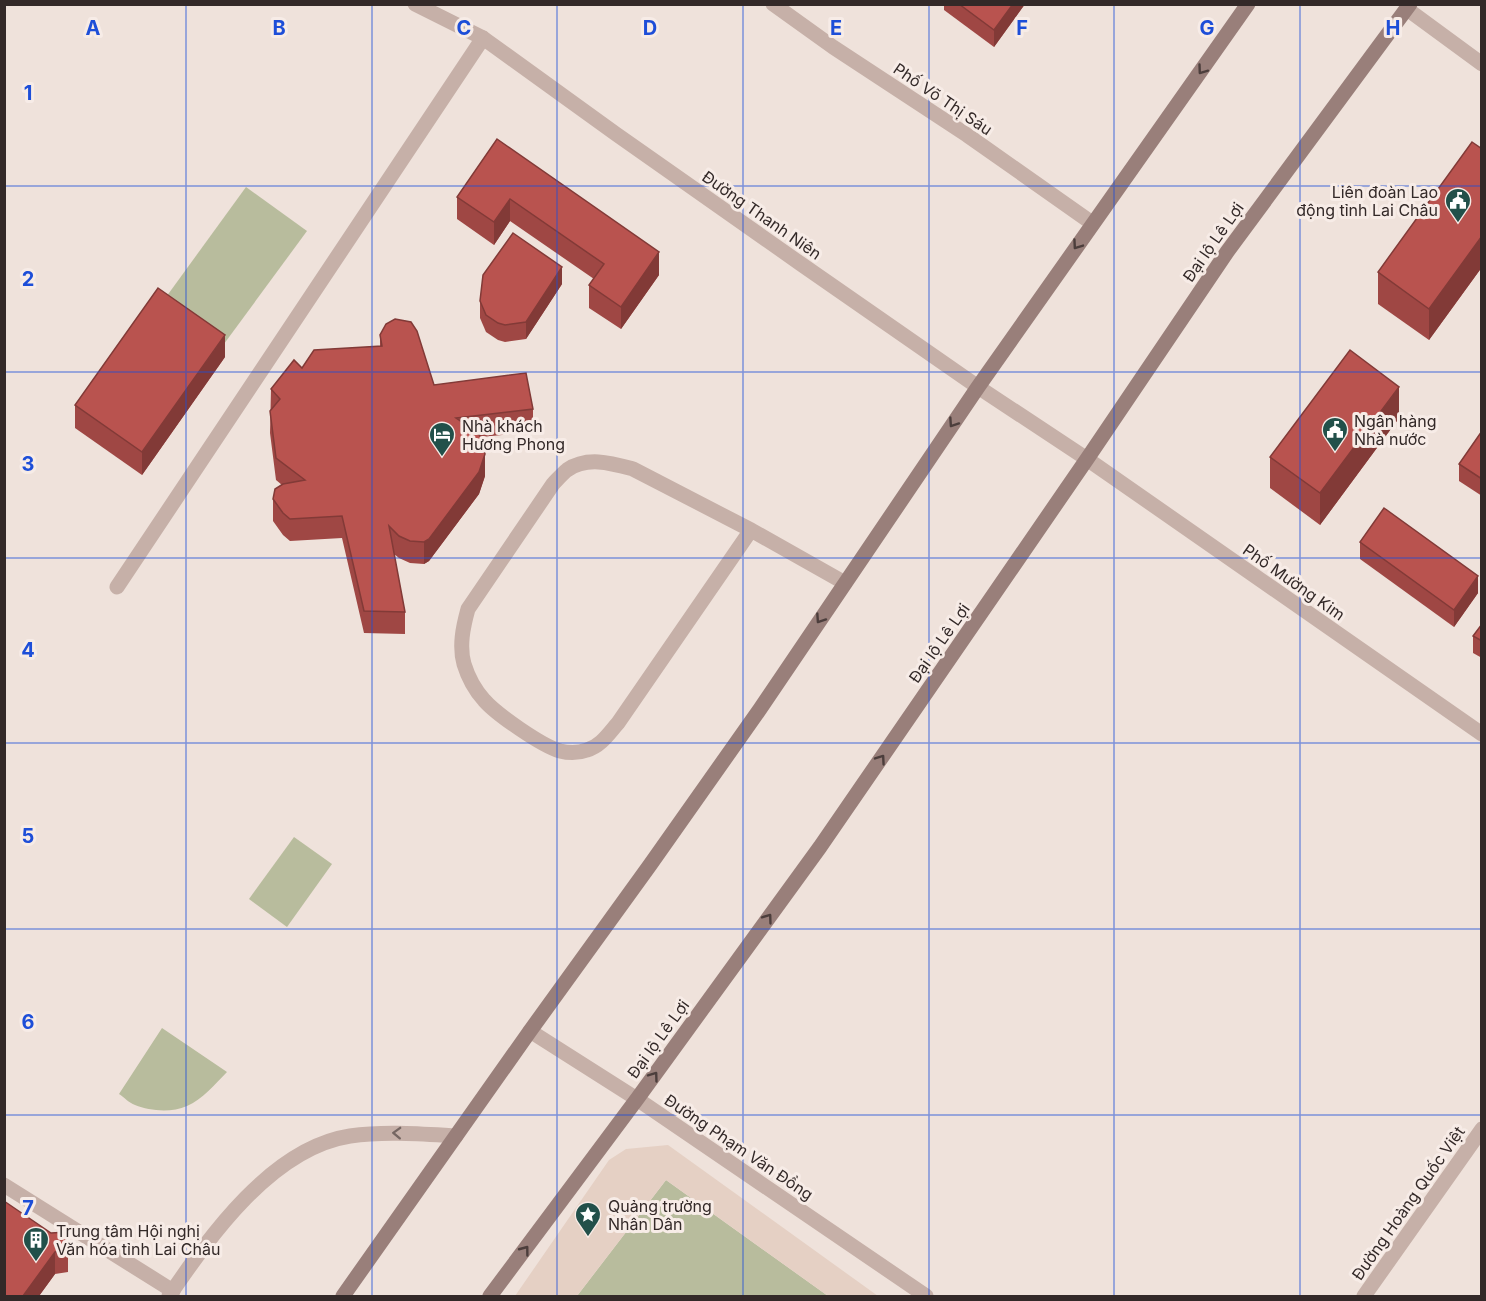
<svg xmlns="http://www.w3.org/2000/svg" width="1486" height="1301" viewBox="0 0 1486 1301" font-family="Inter,sans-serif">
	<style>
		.green { fill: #b8bc9d }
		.plaza { fill: #e5d0c4 }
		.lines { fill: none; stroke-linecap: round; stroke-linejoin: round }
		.service { stroke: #c6b0a8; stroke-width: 15 }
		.minor { stroke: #c6b0a8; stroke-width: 15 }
		.secondary { stroke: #997f7a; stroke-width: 15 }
		.wall { fill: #9f4744 }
		.shaded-wall { fill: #823a37 }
		.building { fill: #b9534f; stroke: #823a37; stroke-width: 1.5 }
		.oneway { stroke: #4c3e3c }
		.oneway2 { stroke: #756662 }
		.grid { fill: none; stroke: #1d4ed8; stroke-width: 1.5; stroke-opacity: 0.55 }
		.labels { text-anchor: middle; stroke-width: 6; stroke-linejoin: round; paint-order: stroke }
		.street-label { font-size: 16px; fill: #332928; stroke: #f7ece7 }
		.poi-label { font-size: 16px; fill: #332928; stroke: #f7ece7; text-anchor: start }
		.grid-label { font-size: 20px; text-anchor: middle; font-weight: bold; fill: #1d4ed8; stroke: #f7ece7; stroke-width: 6; stroke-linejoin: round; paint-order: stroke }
	</style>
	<rect width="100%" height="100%" fill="#efe2db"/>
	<g class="green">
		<polygon points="246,187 307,231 221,348 161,304"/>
		<polygon points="294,837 332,864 287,927 249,899"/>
		<path d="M162 1028 227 1072C215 1084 202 1100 187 1106 171 1113 150 1111 135 1105 129 1103 124 1097 119 1094Z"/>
		<polygon points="666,1180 828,1296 577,1296"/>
	</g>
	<polygon class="plaza" points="668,1145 878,1296 828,1296 666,1180 577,1296 515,1296 609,1160 626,1149"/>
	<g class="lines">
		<g class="service">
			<path d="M751 530 618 723C609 733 601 746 587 750 579 753 568 753 560 751 542 746 496 714 484 700 475 690 468 677 464 664 459 646 463 627 468 609L553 484C557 480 562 474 567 470 587 456 611 463 633 469L751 530 845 583"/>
			<polyline points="117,587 483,38"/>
			<polyline points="4,1185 173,1291"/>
			<path d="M169 1296C210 1236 272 1148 350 1136 385 1131 421 1134 456 1136"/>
		</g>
		<g class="minor">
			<polyline points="415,4 483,38 616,134 801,264 978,387 1087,459 1482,734"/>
			<polyline points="773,4 833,47 967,135 1092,223"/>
			<polyline points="1407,9 1482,64"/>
			<polyline points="530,1031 637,1099 926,1296"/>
			<polyline points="1364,1296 1482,1129"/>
		</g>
		<g class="secondary">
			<polyline points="343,1296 530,1031 650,865 760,709 978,387 1248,4"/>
			<polyline points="490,1296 637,1099 820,847 1087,459 1227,252 1410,4"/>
		</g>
	</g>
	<g class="wall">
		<polygon points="944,4 1025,4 994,47 944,10"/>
		<polygon points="497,139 659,275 621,329 589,308 589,285 594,279 510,221 494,245 457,219 457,197"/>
		<polygon points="1482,149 1482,267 1429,340 1378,304 1378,272"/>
		<polygon points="562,284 526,339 505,342 498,340 486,332 480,318 480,301"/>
		<polygon points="380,335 434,385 533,409 533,432 481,437 485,476 479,494 429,561 424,564 410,563 399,558 394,554 405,612 405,634 364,633 342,538 290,541 283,535 273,521 273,499 282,485 276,480 270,433 271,389 302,368 380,346"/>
		<polygon points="225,357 142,475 75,428 75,405"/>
		<polygon points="1399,418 1320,525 1270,488 1270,457"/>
		<polygon points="1482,431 1482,496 1459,481 1459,464"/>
		<polygon points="1360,542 1478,593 1454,627 1360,559"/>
		<polygon points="1482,624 1482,658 1473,653 1473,636"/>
		<polygon points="4,1201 68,1250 68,1272 55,1274 39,1296 4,1296"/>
	</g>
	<g class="shaded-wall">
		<polygon points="1013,4 1025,4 994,47 994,30"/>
		<polygon points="510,199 510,221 494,245 494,222"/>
		<polygon points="1482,236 1482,267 1429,340 1429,309"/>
		<polygon points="659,252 659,275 621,329 621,307"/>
		<polygon points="562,267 562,284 526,339 526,322"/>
		<polygon points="225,335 225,357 142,475 142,452"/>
		<polygon points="1399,387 1399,418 1320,525 1320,493"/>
		<polygon points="485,454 485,476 479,494 429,561 424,564 424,542"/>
		<polygon points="1478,576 1478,593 1454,627 1454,610"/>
		<polygon points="55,1252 55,1274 39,1296 23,1296"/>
	</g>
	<g class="building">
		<polygon points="959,4 1013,4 994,30"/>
		<polygon points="497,139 659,252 621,307 589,285 604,264 510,199 494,222 457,197"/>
		<polygon points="1472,142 1482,149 1482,236 1429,309 1378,272"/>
		<polygon points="513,233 562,267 526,322 505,325 498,323 486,315 480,301 483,275"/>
		<polygon points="158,288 225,335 142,452 75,405"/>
		<polygon points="395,319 411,322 417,331 434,385 526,373 533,409 456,418 478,433 482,439 485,454 479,472 429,539 424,542 410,541 399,536 389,526 405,612 364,611 342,516 290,519 283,513 273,499 275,489 283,484 305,480 276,458 270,411 280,399 271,389 294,360 302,368 314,350 382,346 380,335 386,324"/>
		<polygon points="1350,350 1399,387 1320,493 1270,457"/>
		<polygon points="1482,431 1482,479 1459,464"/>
		<polygon points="1384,508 1478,576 1454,610 1360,542"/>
		<polygon points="1482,624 1482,641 1473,636"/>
		<polygon points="4,1201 51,1233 67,1232 68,1250 55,1252 23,1296 4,1296"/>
	</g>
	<defs><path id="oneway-chevron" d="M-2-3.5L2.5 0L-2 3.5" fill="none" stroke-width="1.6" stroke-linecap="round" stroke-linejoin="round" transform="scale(1.5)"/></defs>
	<g class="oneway">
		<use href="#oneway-chevron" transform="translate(1202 70) rotate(126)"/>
		<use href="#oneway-chevron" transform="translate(1077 245) rotate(125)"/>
		<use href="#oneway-chevron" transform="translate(953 423) rotate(124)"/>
		<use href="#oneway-chevron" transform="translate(820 619) rotate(124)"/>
		<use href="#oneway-chevron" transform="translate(881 759) rotate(-55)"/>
		<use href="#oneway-chevron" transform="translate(768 918) rotate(-54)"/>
		<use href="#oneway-chevron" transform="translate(654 1076) rotate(-54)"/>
		<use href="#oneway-chevron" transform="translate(525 1250) rotate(-53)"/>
	</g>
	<use class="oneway2" href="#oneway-chevron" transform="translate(397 1133) rotate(-178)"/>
	<path class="grid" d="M186 4V1296M372 4V1296M557 4V1296M743 4V1296M929 4V1296M1114 4V1296M1300 4V1296M4 186H1482M4 372H1482M4 558H1482M4 743H1482M4 929H1482M4 1115H1482"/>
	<defs>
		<symbol id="civic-pin" viewBox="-11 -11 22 30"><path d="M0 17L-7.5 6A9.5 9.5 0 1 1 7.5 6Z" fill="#22504a" stroke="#f7ece7"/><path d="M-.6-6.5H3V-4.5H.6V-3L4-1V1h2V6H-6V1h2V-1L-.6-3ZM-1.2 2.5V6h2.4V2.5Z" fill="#fff"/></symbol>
		<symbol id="hotel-pin" viewBox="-11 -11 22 30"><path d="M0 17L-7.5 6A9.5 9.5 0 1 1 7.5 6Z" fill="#22504a" stroke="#f7ece7"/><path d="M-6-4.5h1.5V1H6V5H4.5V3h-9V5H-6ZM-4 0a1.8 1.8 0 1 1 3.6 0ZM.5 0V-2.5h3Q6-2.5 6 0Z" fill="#fff"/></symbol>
		<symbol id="sight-pin" viewBox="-11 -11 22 30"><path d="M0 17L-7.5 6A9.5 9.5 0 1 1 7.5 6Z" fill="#22504a" stroke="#f7ece7"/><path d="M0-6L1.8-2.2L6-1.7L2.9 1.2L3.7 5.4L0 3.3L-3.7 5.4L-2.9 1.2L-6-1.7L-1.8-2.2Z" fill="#fff"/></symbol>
		<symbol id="building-pin" viewBox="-11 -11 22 30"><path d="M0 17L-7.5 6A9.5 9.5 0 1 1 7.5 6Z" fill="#22504a" stroke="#f7ece7"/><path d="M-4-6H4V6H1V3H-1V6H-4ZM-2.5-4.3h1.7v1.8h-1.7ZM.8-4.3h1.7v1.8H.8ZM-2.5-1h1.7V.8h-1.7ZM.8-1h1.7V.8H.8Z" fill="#fff"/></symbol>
	</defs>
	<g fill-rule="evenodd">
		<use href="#civic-pin" x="1443" y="186" width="30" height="40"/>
		<use href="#civic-pin" x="1320" y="415" width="30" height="40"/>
		<use href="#hotel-pin" x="427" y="420" width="30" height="40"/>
		<use href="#sight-pin" x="573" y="1200" width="30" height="40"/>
		<use href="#building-pin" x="21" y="1225" width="30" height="40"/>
	</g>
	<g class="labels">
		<g class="street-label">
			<text transform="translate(943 99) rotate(34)" y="6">Phố Võ Thị Sáu</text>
			<text transform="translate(762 215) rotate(35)" y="6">Đường Thanh Niên</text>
			<text transform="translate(1213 242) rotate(-55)" y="6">Đại lộ Lê Lợi</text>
			<text transform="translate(1294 582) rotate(35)" y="6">Phố Mường Kim</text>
			<text transform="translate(939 643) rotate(-55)" y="6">Đại lộ Lê Lợi</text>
			<text transform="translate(658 1039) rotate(-54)" y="6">Đại lộ Lê Lợi</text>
			<text transform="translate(739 1147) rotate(34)" y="6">Đường Phạm Văn Đồng</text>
			<text transform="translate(1408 1203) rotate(-55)" y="6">Đường Hoàng Quốc Việt</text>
		</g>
		<g class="poi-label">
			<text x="1438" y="198" text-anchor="end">Liên đoàn Lao<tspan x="1438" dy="18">động tỉnh Lai Châu</tspan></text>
			<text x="1354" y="427">Ngân hàng<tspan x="1354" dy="18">Nhà nước</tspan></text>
			<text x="462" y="432">Nhà khách<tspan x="462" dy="18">Hương Phong</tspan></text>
			<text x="608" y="1212">Quảng trường<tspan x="608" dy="18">Nhân Dân</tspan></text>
			<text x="56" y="1237">Trung tâm Hội nghị<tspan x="56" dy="18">Văn hóa tỉnh Lai Châu</tspan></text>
		</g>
	</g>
	<g class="grid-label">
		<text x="93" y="35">A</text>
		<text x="279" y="35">B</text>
		<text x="464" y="35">C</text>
		<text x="650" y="35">D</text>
		<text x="836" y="35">E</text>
		<text x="1022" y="35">F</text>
		<text x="1207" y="35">G</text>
		<text x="1393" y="35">H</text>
		<text x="28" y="100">1</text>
		<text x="28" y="286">2</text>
		<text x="28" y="471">3</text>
		<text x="28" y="657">4</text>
		<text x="28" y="843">5</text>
		<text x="28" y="1029">6</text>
		<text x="28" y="1215">7</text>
	</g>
	<rect width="1486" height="1301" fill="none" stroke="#332928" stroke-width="12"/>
</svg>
